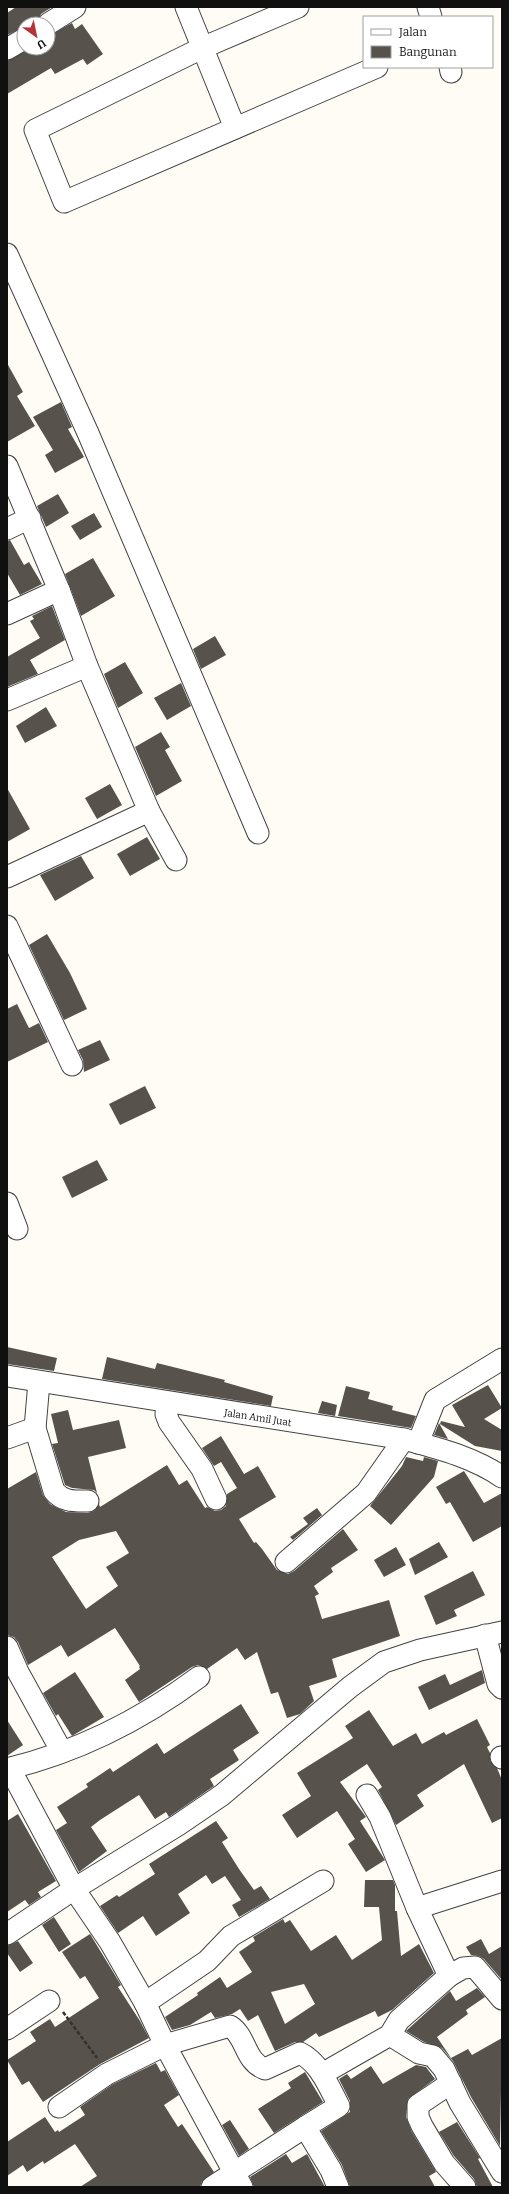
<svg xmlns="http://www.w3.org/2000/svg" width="509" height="2194" viewBox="0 0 509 2194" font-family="Bitter,serif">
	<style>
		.building { fill: #58524d; fill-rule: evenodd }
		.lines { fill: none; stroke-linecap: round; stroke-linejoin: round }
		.street-casing { stroke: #434343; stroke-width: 23 }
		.path { stroke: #323232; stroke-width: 2.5; stroke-dasharray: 4 2; stroke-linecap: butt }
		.street { stroke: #fff; stroke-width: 21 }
		.labels { text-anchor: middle; stroke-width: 4; stroke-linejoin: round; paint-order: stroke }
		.street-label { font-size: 10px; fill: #101010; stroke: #fff }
	</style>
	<rect width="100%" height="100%" fill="#fefcf5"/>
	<g class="building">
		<polygon points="16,7 52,7 41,14 36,24 24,24 24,27 7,35 7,13"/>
		<polygon points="72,23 75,29 82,24 103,54 87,65 83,59 55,74 51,68 7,94 7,61 31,48 48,48 48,36"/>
		<polygon points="7,363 23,392 17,396 35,426 7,442"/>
		<polygon points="61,402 72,427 68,429 84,457 55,473 45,455 53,450 33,417"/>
		<polygon points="58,494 69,513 46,527 37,506"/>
		<polygon points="94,513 102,527 80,540 71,526"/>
		<polygon points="10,540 24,565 29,562 42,584 20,595 7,573 7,541"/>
		<polygon points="93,558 115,596 81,616 65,574"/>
		<polygon points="52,606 65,640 30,660 38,674 7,687 7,657 40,638 30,621 34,619 32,616"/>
		<polygon points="215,636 226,655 201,669 193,649"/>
		<polygon points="125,662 143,693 118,708 104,674"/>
		<polygon points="181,683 191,706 167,720 154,698"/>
		<polygon points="46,707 57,726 25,743 16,726"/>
		<polygon points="161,732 170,747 165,750 182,781 156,796 135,747"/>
		<polygon points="110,784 122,805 97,819 85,798"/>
		<polygon points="7,788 30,829 7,842"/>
		<polygon points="147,837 160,859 130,876 117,854"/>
		<polygon points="81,856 94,878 55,901 40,875"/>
		<polygon points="47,934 70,973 87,1009 64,1020 29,945"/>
		<polygon points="17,1004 29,1028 39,1023 48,1042 7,1062 7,1009"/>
		<polygon points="100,1040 110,1060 84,1072 83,1060 78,1050"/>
		<polygon points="145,1086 156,1108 120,1125 109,1104"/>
		<polygon points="97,1160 108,1180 72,1198 62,1177"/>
		<polygon points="7,1347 57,1358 54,1371 7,1364"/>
		<polygon points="107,1357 155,1369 157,1363 225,1380 224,1382 273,1396 271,1406 102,1379"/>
		<polygon points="488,1385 502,1408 484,1419 502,1430 502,1451 475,1446 440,1424 441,1421 465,1427 452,1405"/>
		<polygon points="346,1386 370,1392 368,1399 393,1406 392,1410 416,1416 411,1428 338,1416"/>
		<polygon points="322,1401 337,1405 335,1416 318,1413"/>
		<polygon points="68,1410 73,1430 119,1420 126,1448 88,1457 97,1493 94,1490 72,1488 65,1485 52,1444 58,1443 51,1414"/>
		<polygon points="439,1423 448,1439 434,1435"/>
		<path d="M221 1436 244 1474 258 1466 276 1497 239 1519 254 1543 256 1542 262 1549 277 1570 288 1574 294 1571 343 1529 358 1550 331 1568 333 1572 314 1586 319 1594 315 1596 322 1619 389 1600 400 1636 332 1659 337 1677 309 1686 314 1701 300 1714 287 1718 278 1692 271 1694 257 1652 245 1660 237 1648 207 1669 198 1665 192 1667 139 1702 125 1680 140 1669 139 1667 140 1666 115 1628 68 1657 61 1645 28 1665 18 1642 14 1637 7 1635V1489L36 1472 43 1495 50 1504 66 1512 88 1513 94 1511 99 1504 100 1507 167 1465 179 1485 187 1480 205 1508 207 1507 215 1511 221 1510 226 1506 227 1494 237 1488 221 1462 214 1466 202 1448ZM116 1531 129 1553 106 1567 118 1586 86 1609 52 1557 79 1540Z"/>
		<polygon points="406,1457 423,1461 424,1457 438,1461 434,1477 391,1525 370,1506 402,1466"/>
		<polygon points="464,1471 484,1503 502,1493 502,1526 473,1542 450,1502 446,1504 436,1487"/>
		<polygon points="317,1508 322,1515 293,1540 290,1537 308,1524 303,1518"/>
		<polygon points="439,1542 448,1557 415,1575 409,1559"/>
		<polygon points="396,1547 406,1565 384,1577 374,1560"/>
		<polygon points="473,1571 485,1595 454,1610 457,1616 436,1625 424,1596"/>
		<polygon points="482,1670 485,1683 429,1710 418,1687 445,1674 450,1685"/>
		<polygon points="75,1672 104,1717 72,1736 58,1714 56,1716 43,1693"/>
		<polygon points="241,1704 259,1733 233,1750 239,1760 210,1779 214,1786 169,1817 166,1812 155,1819 139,1795 100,1820 91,1827 107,1851 79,1872 56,1830 67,1823 57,1807 88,1787 86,1784 110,1768 113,1772 157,1743 164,1754"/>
		<polygon points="369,1710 393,1746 416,1733 422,1744 444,1732 446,1735 477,1719 490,1745 487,1747 490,1753 490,1760 497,1768 502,1780 502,1818 492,1823 464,1764 417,1795 424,1806 396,1825 378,1790 382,1787 367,1764 340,1782 366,1817 360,1821 385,1860 366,1872 348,1844 355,1839 337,1811 297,1838 282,1815 311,1796 297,1773 353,1738 345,1726"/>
		<polygon points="7,1720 23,1745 7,1756"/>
		<polygon points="18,1814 56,1881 38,1892 41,1897 29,1905 25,1900 7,1912 7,1821"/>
		<polygon points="216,1821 228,1838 222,1842 239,1869 254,1890 261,1886 270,1899 239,1917 232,1905 241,1900 225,1876 212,1884 206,1875 178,1894 190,1913 156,1936 143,1916 118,1933 100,1906 117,1895 119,1897 155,1874 149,1864"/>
		<path d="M365 1880H393L395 1885V1911H397L401 1956 419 1944 434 1973 392 2010 378 2017 375 2011 319 2037 316 2033 303 2042H295L275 2051 258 2015 248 2021 240 2009 232 2014 215 2018 211 2012 190 2025 172 2030 165 2017 198 1995 197 1993 220 1977 227 1988 252 1972 239 1952 255 1941 253 1937 283 1919 285 1923 290 1920 311 1951 336 1935 352 1960 382 1940 379 1907H364ZM304 1984 315 2004 285 2024 271 1992Z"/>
		<polygon points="54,1917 71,1944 59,1952 42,1925"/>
		<polygon points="90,1934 121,1985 118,1987 140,2021 149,2038 100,2064 43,2102 29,2081 22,2085 7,2060 36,2041 30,2032 50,2019 55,2027 99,1998 85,1976 80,1979 62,1952"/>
		<polygon points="481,1939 489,1954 502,1946 502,1980 484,1959 479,1956 471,1955 466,1947"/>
		<polygon points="18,1941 33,1963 20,1972 7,1953 7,1946"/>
		<polygon points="477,1988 485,1997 466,2010 468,2014 437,2037 451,2058 468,2049 472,2055 502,2038 500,2146 471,2097 453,2061 442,2048 424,2042 406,2031 450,1991 456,2001"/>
		<polygon points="156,2063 161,2072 165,2070 179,2095 164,2105 178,2127 182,2124 214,2172 202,2181 200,2187 80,2187 97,2176 75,2144 44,2164 43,2161 27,2172 23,2165 7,2176 7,2142 45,2117 55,2132 58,2130 59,2132 85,2115 80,2107 113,2084"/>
		<polygon points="416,2065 426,2067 435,2079 408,2099 406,2117 412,2132 436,2172 429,2176 435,2187 350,2187 342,2165 321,2131 350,2112 350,2101 339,2079 347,2074 351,2079 371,2066 383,2084"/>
		<polygon points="305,2072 323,2102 274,2133 258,2109 291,2088 288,2083"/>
		<polygon points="230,2120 249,2149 239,2156 222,2125"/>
		<polygon points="457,2122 480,2158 478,2159 493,2187 477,2187 474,2179 454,2156 439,2132"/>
		<polygon points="286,2154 292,2163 307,2154 325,2187 254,2187 250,2177"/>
	</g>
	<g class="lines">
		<defs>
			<g id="street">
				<polyline points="186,7 235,128"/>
				<polyline points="298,7 202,48 35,130 64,202 377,67"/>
				<polyline points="428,7 431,17"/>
				<polyline points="48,24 75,7"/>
				<polyline points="7,49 24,39"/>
				<polyline points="450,67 451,72"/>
				<polyline points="7,254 88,433 258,833"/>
				<polyline points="7,466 59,590 87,666 149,811 7,877"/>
				<polyline points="7,529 30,518"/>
				<polyline points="7,614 59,590"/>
				<polyline points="7,700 87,666"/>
				<polyline points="149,811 176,860"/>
				<polyline points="7,926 72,1065"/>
				<polyline points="7,1203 17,1229"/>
				<path d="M7 1376 404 1439C437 1448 473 1457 502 1477"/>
				<polyline points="167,1402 166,1414 169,1422 202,1469 216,1499"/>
				<path d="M35 1428 54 1491C63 1502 74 1501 88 1501"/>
				<polyline points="7,1438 35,1428 39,1382"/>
				<polyline points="418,1443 435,1400 502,1359"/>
				<polyline points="286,1562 366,1493 404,1439"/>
				<polyline points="485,1635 498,1684 502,1688"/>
				<polyline points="7,1647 18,1672 62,1752"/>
				<polyline points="501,1757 502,1758"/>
				<path d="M7 1769C78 1752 141 1720 199 1677"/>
				<polyline points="10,1769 74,1889 110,1942 145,2003 165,2045 242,2187"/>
				<polyline points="367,1795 380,1817 417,1908 449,1976 463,1968 475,1967 502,1999"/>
				<polyline points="417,1908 502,1881"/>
				<polyline points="7,1934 74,1889 178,1825 222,1795 350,1687 384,1662 420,1650 502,1632"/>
				<polyline points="145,2003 207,1961 231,1936 323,1881"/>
				<polyline points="7,2029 49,2001"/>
				<polyline points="390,2035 419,2053 433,2056 444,2069 460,2103 502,2172"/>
				<polyline points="322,2074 390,2035 399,2020 449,1976"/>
				<polyline points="451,2083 418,2105 418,2117 422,2126 444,2163 465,2187"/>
				<path d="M59 2107 107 2074 165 2045 230 2026C247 2037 244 2061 265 2069L300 2053C320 2063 329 2087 339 2106L305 2127 331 2170 338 2187"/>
				<polyline points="212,2187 305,2127"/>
			</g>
		</defs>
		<use href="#street" class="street-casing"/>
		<polyline class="path" points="63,2012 97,2058"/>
		<use href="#street" class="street"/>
	</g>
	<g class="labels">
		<g class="street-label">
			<text transform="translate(258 1417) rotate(9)" y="4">Jalan Amil Juat</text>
		</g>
	</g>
	<rect width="509" height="2194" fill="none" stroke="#101010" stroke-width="16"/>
	<rect x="363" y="16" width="130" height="52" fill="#ffffff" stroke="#9f9f9f"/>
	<rect x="371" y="29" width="20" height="6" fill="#ffffff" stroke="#9f9f9f"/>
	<text x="399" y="36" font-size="12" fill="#101010">Jalan</text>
	<rect x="371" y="46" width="20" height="12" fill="#58524d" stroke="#9f9f9f"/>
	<text x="399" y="56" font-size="12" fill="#101010">Bangunan</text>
	<g transform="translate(36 36) rotate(147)"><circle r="19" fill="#ffffff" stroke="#9f9f9f"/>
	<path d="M0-3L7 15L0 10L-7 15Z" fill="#b63339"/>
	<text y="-6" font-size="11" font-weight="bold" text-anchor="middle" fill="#101010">U</text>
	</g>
</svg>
